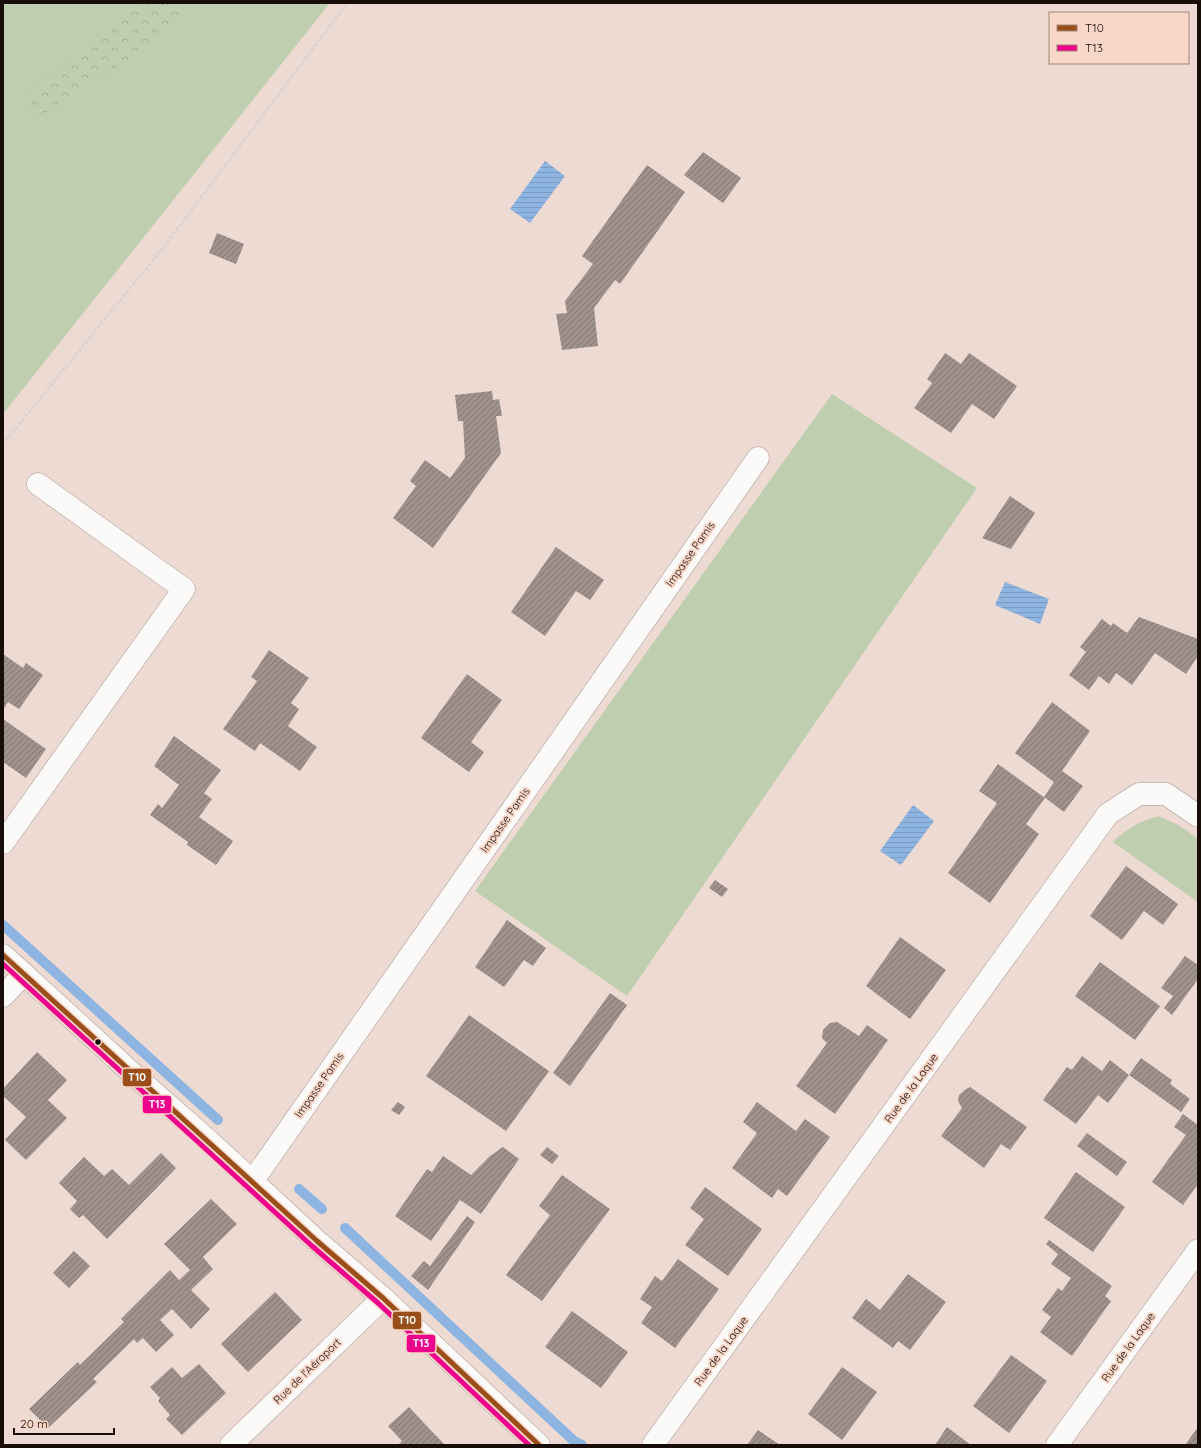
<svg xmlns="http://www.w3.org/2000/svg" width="1201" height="1448" viewBox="0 0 1201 1448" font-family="Quicksand,sans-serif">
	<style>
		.grass { fill: #bfceae }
		.forest { fill: url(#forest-crowns) }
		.water { fill: url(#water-rules) }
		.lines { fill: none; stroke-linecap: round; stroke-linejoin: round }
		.stream { stroke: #8eb4e1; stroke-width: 10 }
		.building { fill: url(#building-hatch) }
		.street-casing { stroke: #a69892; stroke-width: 23 }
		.path { stroke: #d7d2d0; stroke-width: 2.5; stroke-dasharray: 3 2; stroke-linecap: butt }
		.street { stroke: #fcfaf8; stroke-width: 22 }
		.bus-1-casing { stroke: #f8d7c8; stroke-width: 8 }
		.bus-2-casing { stroke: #f8d7c8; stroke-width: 8 }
		.bus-1 { stroke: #9a4e19; stroke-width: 5 }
		.bus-2 { stroke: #ec008c; stroke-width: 5 }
		.bus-dot { fill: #180d08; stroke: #f8d7c8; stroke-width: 1.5 }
		.labels { text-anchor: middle; stroke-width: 4; stroke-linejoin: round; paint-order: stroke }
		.street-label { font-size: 11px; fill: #180d08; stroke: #f8d7c8 }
		.line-badge { stroke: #f8d7c8; stroke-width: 1.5 }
		.badge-label { font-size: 11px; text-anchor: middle; font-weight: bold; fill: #fff }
	</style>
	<defs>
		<pattern id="forest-crowns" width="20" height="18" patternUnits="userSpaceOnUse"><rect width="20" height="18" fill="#bfceae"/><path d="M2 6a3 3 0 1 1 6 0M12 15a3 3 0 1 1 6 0" fill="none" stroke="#a3b094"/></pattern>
		<pattern id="water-rules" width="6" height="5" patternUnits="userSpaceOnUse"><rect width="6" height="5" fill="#8eb4e1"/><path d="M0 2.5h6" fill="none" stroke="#7a9ac0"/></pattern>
		<pattern id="building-hatch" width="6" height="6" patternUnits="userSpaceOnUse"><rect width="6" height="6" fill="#9f928c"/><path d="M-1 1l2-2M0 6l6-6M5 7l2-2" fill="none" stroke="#817670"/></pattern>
	</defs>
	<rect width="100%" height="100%" fill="#eddbd3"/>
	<g class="grass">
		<polygon points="3,3 330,3 3,414"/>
		<polygon points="832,394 977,488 627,996 475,891"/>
		<path d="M1159 816 1180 826 1198 839V902L1113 842C1127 828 1140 821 1159 816Z"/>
	</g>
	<path class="forest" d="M146 3H180L182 11 142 50 35 120 27 96C64 63 103 27 146 3Z"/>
	<g class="water">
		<polygon points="545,161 565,176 530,223 510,209"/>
		<polygon points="1005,582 1049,599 1040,624 995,605"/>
		<polygon points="913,805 934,821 901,865 880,851"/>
	</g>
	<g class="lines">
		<g class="stream">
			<polyline points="3,925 218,1120"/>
			<polyline points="299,1189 322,1209"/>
			<polyline points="345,1228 574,1441 582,1445"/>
		</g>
	</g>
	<g class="building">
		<polygon points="703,152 741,178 723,203 684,175"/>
		<polygon points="647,165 685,192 620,284 615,280 594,308 598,346 562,350 556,314 567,313 565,301 593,264 582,256"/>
		<polygon points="217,233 244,244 236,264 209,253"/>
		<polygon points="945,353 961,364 969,353 1017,386 994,419 972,404 951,433 914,408 932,383 927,379"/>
		<polygon points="492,391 493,400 499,399 502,416 496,416 501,453 433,548 393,518 416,486 410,481 425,460 450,478 465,458 463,421 458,421 455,395"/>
		<polygon points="1010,496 1035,513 1011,549 982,538"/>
		<polygon points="556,547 604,580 590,600 576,591 545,636 511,612"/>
		<polygon points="1139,617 1198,639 1198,656 1186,674 1155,653 1132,685 1116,673 1109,684 1099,676 1089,690 1069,675 1086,652 1080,647 1102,619 1111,626 1113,623 1127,633"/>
		<polygon points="269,650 309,678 291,703 299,709 288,726 317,747 300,771 260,743 255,751 223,729 257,681 251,677"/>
		<polygon points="3,654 23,668 26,663 43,675 19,709 8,702 3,710"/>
		<polygon points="467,674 502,700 471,742 484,752 469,772 421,738"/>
		<polygon points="1052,702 1090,731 1062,771 1083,786 1064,812 1044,797 1054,782 1015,753"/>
		<polygon points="3,719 46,749 26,778 3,762"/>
		<polygon points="174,736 221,770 204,793 212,799 199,817 233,841 216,865 187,845 188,842 150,815 158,804 162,808 179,785 154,766"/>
		<polygon points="998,764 1045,798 1026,824 1039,834 990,903 948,873 997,803 979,791"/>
		<polygon points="1126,866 1178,904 1163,925 1144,911 1122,940 1090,916"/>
		<polygon points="715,880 728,889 722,897 709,888"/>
		<polygon points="507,920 546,948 533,966 524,960 504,987 475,967"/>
		<polygon points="900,937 946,970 910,1019 866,986"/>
		<polygon points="1185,956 1198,965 1198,979 1172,1015 1164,1008 1173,996 1161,988"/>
		<polygon points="1100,962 1160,1006 1135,1040 1075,996"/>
		<polygon points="610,993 627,1005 570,1086 553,1073"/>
		<polygon points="469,1015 549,1071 506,1131 426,1076"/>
		<polygon points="837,1022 859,1036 867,1025 888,1040 835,1114 796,1086 827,1043 822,1038 823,1030 830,1023"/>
		<polygon points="37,1052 67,1080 48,1100 67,1118 26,1160 5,1140 26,1117 3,1096 3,1089"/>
		<polygon points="1082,1056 1102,1071 1110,1060 1129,1075 1108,1103 1098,1095 1076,1124 1043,1100 1067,1067 1072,1070"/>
		<polygon points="1141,1058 1172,1080 1170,1084 1190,1099 1181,1112 1129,1075"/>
		<polygon points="970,1087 1027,1127 1010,1150 1001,1144 984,1168 941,1136 962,1108 958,1101 959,1095 966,1089"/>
		<polygon points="398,1102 405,1107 399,1115 391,1110"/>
		<polygon points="757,1102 796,1131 805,1119 830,1137 787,1196 778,1189 772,1198 732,1168 757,1133 743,1122"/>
		<polygon points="1183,1114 1198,1125 1198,1184 1183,1205 1152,1182 1186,1135 1174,1127"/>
		<polygon points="1087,1133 1127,1162 1117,1176 1077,1146"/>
		<polygon points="503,1147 519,1159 481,1214 460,1200 431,1241 395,1216 427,1169 432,1172 443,1156 471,1175 490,1156"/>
		<polygon points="547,1147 559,1156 552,1164 540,1155"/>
		<polygon points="161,1153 176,1168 107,1239 83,1215 79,1218 70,1209 77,1201 59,1183 84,1157 104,1176 112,1169 129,1185"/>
		<polygon points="1076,1172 1125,1207 1093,1252 1044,1218"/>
		<polygon points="562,1175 610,1209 542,1301 506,1275 550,1215 539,1206"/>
		<polygon points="705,1187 762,1229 728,1276 685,1245 704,1219 690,1208"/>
		<polygon points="211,1199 237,1224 203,1257 213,1269 191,1290 210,1309 191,1329 172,1309 160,1320 174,1335 156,1352 143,1338 137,1343 134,1339 93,1379 97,1382 48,1428 29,1409 78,1362 80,1365 124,1322 121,1319 170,1270 179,1280 190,1270 164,1244"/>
		<polygon points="467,1216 475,1222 428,1290 411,1276 424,1261 430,1266"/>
		<polygon points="1049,1240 1112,1286 1105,1296 1111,1301 1072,1356 1040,1332 1051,1317 1042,1310 1058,1288 1062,1291 1071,1278 1051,1264 1058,1254 1046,1244"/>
		<polygon points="74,1251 90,1266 69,1288 53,1273"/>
		<polygon points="678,1259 719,1289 675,1348 641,1323 652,1307 640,1299 655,1276 662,1281"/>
		<polygon points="908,1274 946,1302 910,1350 898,1341 893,1348 852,1318 866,1299 880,1310"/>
		<polygon points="275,1292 302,1320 248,1372 221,1344"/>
		<polygon points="572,1311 628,1352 601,1388 545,1347"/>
		<polygon points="1011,1355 1047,1381 1009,1433 973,1406"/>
		<polygon points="199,1364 226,1393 182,1435 166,1419 170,1415 158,1401 160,1398 150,1387 172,1367 182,1378"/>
		<polygon points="842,1367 877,1392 842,1440 808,1414"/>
		<polygon points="409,1407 423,1422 445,1445 398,1445 402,1441 388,1426"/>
		<polygon points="947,1427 971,1445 935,1445"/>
		<polygon points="1198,1427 1198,1445 1185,1445"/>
		<polygon points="758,1430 780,1445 747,1445"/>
	</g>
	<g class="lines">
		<defs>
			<g id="street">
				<polyline points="3,843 184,589 38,484"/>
				<polyline points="3,955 133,1074 210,1142 317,1241 383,1298 539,1445"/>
				<polyline points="3,996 24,974"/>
				<polyline points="252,1182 758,458"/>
				<polyline points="231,1445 383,1298"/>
				<polyline points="653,1445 1108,814 1139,794 1166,794 1198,816"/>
				<polyline points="1057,1445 1198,1250"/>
			</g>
		</defs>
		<use href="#street" class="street-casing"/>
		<polyline class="path" points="3,444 163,248 347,3"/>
		<use href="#street" class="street"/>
		<defs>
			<polyline id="bus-1" points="3,955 317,1241 383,1298 539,1445"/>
			<polyline id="bus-2" points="3,964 312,1246 378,1303 529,1445"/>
		</defs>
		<use href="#bus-1" class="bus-1-casing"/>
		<use href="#bus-2" class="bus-2-casing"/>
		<use href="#bus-1" class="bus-1"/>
		<use href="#bus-2" class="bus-2"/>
	</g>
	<circle class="bus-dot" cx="98" cy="1042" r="3.5"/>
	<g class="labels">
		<g class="street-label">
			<text transform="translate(690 554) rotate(-55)" y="4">Impasse Pamis</text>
			<text transform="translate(505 820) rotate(-55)" y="4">Impasse Pamis</text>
			<text transform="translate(319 1085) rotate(-55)" y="4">Impasse Pamis</text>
			<text transform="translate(911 1088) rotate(-54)" y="4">Rue de la Laque</text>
			<text transform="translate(1128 1347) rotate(-54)" y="4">Rue de la Laque</text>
			<text transform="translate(721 1351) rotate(-54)" y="4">Rue de la Laque</text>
			<text transform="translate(307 1371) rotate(-44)" y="4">Rue de l'Aéroport</text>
		</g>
	</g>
	<g class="line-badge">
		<rect x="122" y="1068" width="30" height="19" rx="4" fill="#9a4e19"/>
		<rect x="142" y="1095" width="30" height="19" rx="4" fill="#ec008c"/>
		<rect x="392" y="1311" width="30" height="19" rx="4" fill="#9a4e19"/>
		<rect x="406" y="1334" width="30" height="19" rx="4" fill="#ec008c"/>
	</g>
	<g class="badge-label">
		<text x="137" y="1081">T10</text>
		<text x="157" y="1108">T13</text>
		<text x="407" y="1324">T10</text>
		<text x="421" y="1347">T13</text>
	</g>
	<rect width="1201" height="1448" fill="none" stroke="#180d08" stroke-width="8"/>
	<rect x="1049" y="12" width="140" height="52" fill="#f8d7c8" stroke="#9e867b"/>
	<rect x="1057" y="25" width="20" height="6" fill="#9a4e19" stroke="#9e867b"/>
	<text x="1085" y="32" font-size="12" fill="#180d08">T10</text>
	<rect x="1057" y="45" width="20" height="6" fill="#ec008c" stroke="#9e867b"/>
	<text x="1085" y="52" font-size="12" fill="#180d08">T13</text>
	<path d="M14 1428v6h100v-6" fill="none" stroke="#180d08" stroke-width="2"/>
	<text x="20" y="1428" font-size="12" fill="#180d08" stroke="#f8d7c8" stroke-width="3" paint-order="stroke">20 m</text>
</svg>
